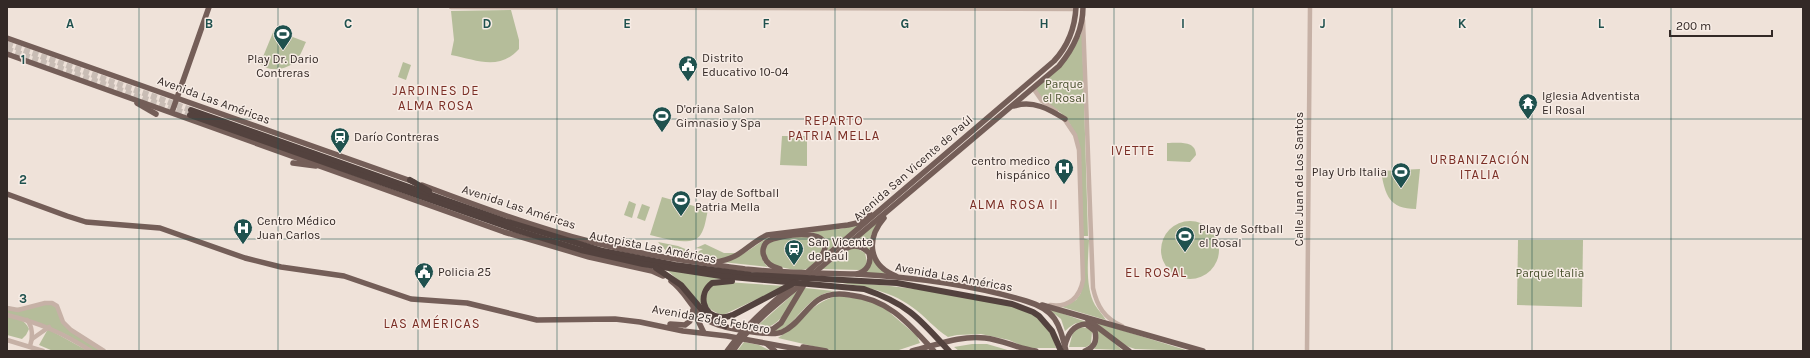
<svg xmlns="http://www.w3.org/2000/svg" width="1810" height="358" viewBox="0 0 1810 358" font-family="Karla,sans-serif">
	<style>
		.green { fill: #b5bd9a }
		.lines { fill: none; stroke-linecap: round; stroke-linejoin: round }
		.highway-tunnel { stroke: #c9bdb5; stroke-width: 6; stroke-dasharray: 6 3; stroke-linecap: butt }
		.minor { stroke: #c6b1a6; stroke-width: 4.5 }
		.major { stroke: #745e58; stroke-width: 5.5 }
		.highway { stroke: #53423e; stroke-width: 6 }
		.grid { fill: none; stroke: #1f514e; stroke-width: 1; stroke-opacity: 0.55 }
		.labels { text-anchor: middle; stroke-width: 3; stroke-linejoin: round; paint-order: stroke }
		.poi-label { font-size: 12px; fill: #332926; stroke: #f7ece5; text-anchor: start }
		.park-label { font-size: 12px; fill: #474f2c; stroke: #f7ece5 }
		.street-label { font-size: 12px; fill: #332926; stroke: #f7ece5 }
		.neighbourhood-label { font-size: 13px; letter-spacing: 1px; fill: #7b2f26; stroke: #f7ece5 }
		.grid-label { font-size: 13px; text-anchor: middle; font-weight: bold; fill: #1f514e; stroke: #f7ece5; stroke-width: 3; stroke-linejoin: round; paint-order: stroke }
	</style>
	<rect width="100%" height="100%" fill="#efe2d9"/>
	<g class="green">
		<path d="M511 10 519 40V49C499 71 477 60 451 55L454 40 451 11Z"/>
		<path d="M274 30 306 42C303 48 301 55 297 59 289 70 270 73 260 64Z"/>
		<polygon points="1082,32 1088,236 1083,236 1079,143 1070,124 1061,113 1042,100 1034,89 1076,45"/>
		<polygon points="403,62 411,65 406,80 398,77"/>
		<polygon points="782,136 807,136 807,166 780,165"/>
		<path d="M1167 143C1178 143 1196 140 1196 155L1190 162 1167 161Z"/>
		<path d="M1420 169 1416 209C1389 209 1385 195 1381 171Z"/>
		<path d="M662 197 708 210C706 218 705 228 701 234 693 248 663 238 650 235Z"/>
		<polygon points="629,201 636,204 632,218 624,215"/>
		<polygon points="642,204 650,207 645,221 637,218"/>
		<path d="M882 218C862 243 869 249 886 272L885 274 866 273 871 255 851 245Z"/>
		<circle cx="1190" cy="250" r="29"/>
		<path d="M863 223 825 253C824 237 824 237 809 231L841 229Z"/>
		<path d="M770 236C760 245 757 257 768 267L722 262C739 260 755 245 770 236Z"/>
		<path d="M811 236C813 237 817 239 819 241 827 250 816 265 806 269 798 272 781 267 772 265L764 253C769 233 793 238 811 236Z"/>
		<path d="M1083 238 1089 240C1088 260 1085 287 1095 305 1098 310 1103 315 1106 320L1062 307 1076 300 1081 293Z"/>
		<polygon points="1518,240 1583,240 1582,307 1517,305"/>
		<polygon points="658,242 678,246 695,253 703,249 696,248 705,244 724,253 737,253 723,259 696,257 668,253"/>
		<polygon points="850,248 856,248 865,253 867,262 865,268 860,270 822,269"/>
		<polygon points="667,270 725,278 713,280 702,293 701,306 687,288"/>
		<path d="M830 281C885 285 941 290 994 303 1004 305 1018 306 1027 311 1041 318 1053 334 1056 348H1027L1009 340 981 334 957 335 948 337C935 329 925 316 912 307 888 289 859 286 830 281Z"/>
		<path d="M726 282 785 286 723 315C704 309 701 300 713 285Z"/>
		<path d="M800 288C789 305 780 332 756 327Z"/>
		<path d="M805 288 843 292C839 292 834 291 830 292 803 297 795 333 769 332L776 329Z"/>
		<path d="M836 296 865 299 881 305 917 336 920 343 896 351H834L778 338C800 323 810 304 836 296Z"/>
		<polygon points="52,304 56,307 63,323 103,351 93,351 65,334 7,314 7,309"/>
		<path d="M1047 308 1092 324 1122 350 1094 349 1098 339 1084 323C1076 321 1071 326 1065 331L1061 319Z"/>
		<path d="M7 316C17 319 25 319 29 329L26 335 22 339 7 335Z"/>
		<path d="M1095 322 1189 351 1135 349C1119 345 1108 332 1095 322Z"/>
		<polygon points="1080,327 1087,328 1092,332 1091,344 1086,347 1069,347 1073,332"/>
		<polygon points="48,329 88,351 53,351 39,345"/>
		<polygon points="744,342 759,345 771,351 737,351"/>
		<polygon points="972,344 987,344 1011,351 959,351 954,347"/>
	</g>
	<g class="lines">
		<g class="highway-tunnel">
			<polyline points="7,44 191,110"/>
			<polyline points="7,49 190,115"/>
		</g>
		<g class="minor">
			<polyline points="451,7 1076,9"/>
			<path d="M1083 20 1093 288C1097 306 1104 318 1122 326"/>
			<polyline points="1033,88 1042,101 1056,111"/>
			<path d="M1050 305C1069 308 1080 297 1083 280L1079 150 1075 135 1063 117"/>
			<polyline points="7,308 18,310 45,303 52,303 57,306 63,322 71,330 104,351"/>
			<path d="M7 315C40 323 63 333 91 351"/>
			<path d="M27 320C33 327 33 338 30 346"/>
			<polyline points="32,339 49,327"/>
			<polyline points="7,340 43,351"/>
			<polyline points="1307,351 1310,7"/>
		</g>
		<g class="major">
			<polyline points="7,38 414,182"/>
			<polyline points="7,54 504,232 589,257 652,271 663,276"/>
			<polyline points="137,103 156,114"/>
			<path d="M1014 106C1033 100 1049 109 1065 119"/>
			<polyline points="172,112 209,7"/>
			<polyline points="293,163 316,166"/>
			<path d="M422 185C478 206 534 227 592 242 642 255 694 262 745 269 782 273 819 273 855 274 910 277 974 285 1026 301 1056 310 1059 323 1066 351"/>
			<polyline points="7,194 67,216 86,222 160,228 245,258 281,267 344,276 411,299 467,303 537,320 615,319 640,322 683,331 727,336 808,351"/>
			<path d="M884 218C866 239 868 265 896 276"/>
			<path d="M847 248C855 244 863 247 869 253 872 263 867 271 857 274"/>
			<path d="M715 262C741 259 746 245 767 235L848 225 857 223 871 215"/>
			<path d="M780 269C772 267 766 264 764 256 762 252 763 245 767 242 776 234 846 225 819 259"/>
			<path d="M805 274 1054 61C1068 46 1075 27 1076 7"/>
			<path d="M813 274 1059 66C1073 49 1083 29 1083 7"/>
			<path d="M671 281C688 293 693 315 713 323 724 328 772 337 782 332 797 326 805 309 818 300 828 293 839 293 850 295 889 299 909 324 934 351"/>
			<polyline points="1042,305 1203,351"/>
			<polyline points="693,310 704,333"/>
			<polyline points="1088,320 1129,351"/>
			<polyline points="670,324 685,325 690,321 693,311"/>
			<polyline points="761,331 773,329 781,323 805,283"/>
			<polyline points="767,344 775,351"/>
			<path d="M1065 345C1068 334 1073 325 1086 324L1095 331C1097 341 1095 347 1085 351"/>
			<polyline points="803,347 826,351"/>
			<path d="M727 351C745 326 767 307 791 287"/>
			<path d="M733 351C751 323 778 303 804 282"/>
			<path d="M912 351C937 345 960 335 985 338 1003 340 1019 349 1036 351"/>
		</g>
		<g class="highway">
			<polyline points="191,110 505,221 603,251 675,265 751,275 897,283 1012,304 1033,312 1039,316 1052,331 1061,351"/>
			<path d="M190 115 516 230 581 250 643 264 721 276 864 289C908 304 919 318 949 351"/>
			<polyline points="410,180 429,191"/>
			<polyline points="656,268 681,285 708,317 725,326"/>
			<path d="M732 281 712 283C698 294 702 315 720 317 725 318 729 316 733 315L794 283"/>
		</g>
	</g>
	<path class="grid" d="M139 7V351M278 7V351M418 7V351M557 7V351M696 7V351M835 7V351M975 7V351M1114 7V351M1253 7V351M1392 7V351M1532 7V351M1671 7V351M7 119H1803M7 239H1803"/>
	<defs>
		<symbol id="stadium-pin" viewBox="-11 -11 22 30"><path d="M0 17L-7.5 6A9.5 9.5 0 1 1 7.5 6Z" fill="#1f514e" stroke="#f7ece5"/><path d="M0-5a6.5 5 0 1 0 0 10a6.5 5 0 1 0 0-10ZM-3.5-1.8h7v3.6h-7Z" fill="#fff"/></symbol>
		<symbol id="civic-pin" viewBox="-11 -11 22 30"><path d="M0 17L-7.5 6A9.5 9.5 0 1 1 7.5 6Z" fill="#1f514e" stroke="#f7ece5"/><path d="M-.6-6.5H3V-4.5H.6V-3L4-1V1h2V6H-6V1h2V-1L-.6-3ZM-1.2 2.5V6h2.4V2.5Z" fill="#fff"/></symbol>
		<symbol id="temple-pin" viewBox="-11 -11 22 30"><path d="M0 17L-7.5 6A9.5 9.5 0 1 1 7.5 6Z" fill="#1f514e" stroke="#f7ece5"/><path d="M0-6L5-2H3V0L6.5 2.5H4V6H1.5V3h-3V6H-4V2.5H-6.5L-3 0V-2H-5Z" fill="#fff"/></symbol>
		<symbol id="station-pin" viewBox="-11 -11 22 30"><path d="M0 17L-7.5 6A9.5 9.5 0 1 1 7.5 6Z" fill="#1f514e" stroke="#f7ece5"/><path d="M-3-6H3Q5-6 5-4V2Q5 4 3 4L4.5 6H3L1.5 4h-3L-3 6H-4.5L-3 4Q-5 4-5 2V-4Q-5-6-3-6ZM-3.5-4v3h7v-3ZM-3.5 1v1.5H-2V1ZM2 1v1.5H3.5V1Z" fill="#fff"/></symbol>
		<symbol id="hospital-pin" viewBox="-11 -11 22 30"><path d="M0 17L-7.5 6A9.5 9.5 0 1 1 7.5 6Z" fill="#1f514e" stroke="#f7ece5"/><path d="M-5-5h3v3.5h4V-5h3V5h-3V1.5h-4V5h-3Z" fill="#fff"/></symbol>
	</defs>
	<g fill-rule="evenodd">
		<use href="#stadium-pin" x="272" y="23" width="22" height="30"/>
		<use href="#civic-pin" x="677" y="54" width="22" height="30"/>
		<use href="#temple-pin" x="1517" y="92" width="22" height="30"/>
		<use href="#stadium-pin" x="651" y="105" width="22" height="30"/>
		<use href="#station-pin" x="329" y="126" width="22" height="30"/>
		<use href="#hospital-pin" x="1053" y="157" width="22" height="30"/>
		<use href="#stadium-pin" x="1390" y="161" width="22" height="30"/>
		<use href="#stadium-pin" x="670" y="189" width="22" height="30"/>
		<use href="#hospital-pin" x="232" y="217" width="22" height="30"/>
		<use href="#stadium-pin" x="1174" y="225" width="22" height="30"/>
		<use href="#station-pin" x="783" y="238" width="22" height="30"/>
		<use href="#civic-pin" x="413" y="261" width="22" height="30"/>
	</g>
	<g class="labels">
		<g class="poi-label">
			<text x="702" y="62">Distrito<tspan x="702" dy="14">Educativo 10-04</tspan></text>
			<text x="283" y="63" text-anchor="middle">Play Dr. Dario<tspan x="283" dy="14">Contreras</tspan></text>
			<text x="1542" y="100">Iglesia Adventista<tspan x="1542" dy="14">El Rosal</tspan></text>
			<text x="676" y="113">D'oriana Salon<tspan x="676" dy="14">Gimnasio y Spa</tspan></text>
			<text x="354" y="141">Darío Contreras</text>
			<text x="1050" y="165" text-anchor="end">centro medico<tspan x="1050" dy="14">hispánico</tspan></text>
			<text x="1387" y="176" text-anchor="end">Play Urb Italia</text>
			<text x="695" y="197">Play de Softball<tspan x="695" dy="14">Patria Mella</tspan></text>
			<text x="257" y="225">Centro Médico<tspan x="257" dy="14">Juan Carlos</tspan></text>
			<text x="1199" y="233">Play de Softball<tspan x="1199" dy="14">el Rosal</tspan></text>
			<text x="808" y="246">San Vicente<tspan x="808" dy="14">de Paúl</tspan></text>
			<text x="438" y="276">Policia 25</text>
		</g>
		<g class="park-label">
			<text x="1064" y="88">Parque<tspan x="1064" dy="14">el Rosal</tspan></text>
			<text x="1550" y="277">Parque Italia</text>
		</g>
		<g class="street-label">
			<text transform="translate(214 100) rotate(20)" y="4">Avenida Las Américas</text>
			<text transform="translate(913 168) rotate(-41)" y="4">Avenida San Vicente de Paúl</text>
			<text transform="translate(1299 179) rotate(-90)" y="4">Calle Juan de Los Santos</text>
			<text transform="translate(519 207) rotate(18)" y="4">Avenida Las Américas</text>
			<text transform="translate(653 247) rotate(11)" y="4">Autopista Las Américas</text>
			<text transform="translate(954 277) rotate(10)" y="4">Avenida Las Américas</text>
			<text transform="translate(711 319) rotate(10)" y="4">Avenida 25 de Febrero</text>
		</g>
		<g class="neighbourhood-label">
			<text x="436" y="95">JARDINES DE<tspan x="436" dy="15">ALMA ROSA</tspan></text>
			<text x="834" y="125">REPARTO<tspan x="834" dy="15">PATRIA MELLA</tspan></text>
			<text x="1133" y="155">IVETTE</text>
			<text x="1480" y="164">URBANIZACIÓN<tspan x="1480" dy="15">ITALIA</tspan></text>
			<text x="1014" y="209">ALMA ROSA II</text>
			<text x="1156" y="277">EL ROSAL</text>
			<text x="432" y="328">LAS AMÉRICAS</text>
		</g>
	</g>
	<g class="grid-label">
		<text x="70" y="28">A</text>
		<text x="209" y="28">B</text>
		<text x="348" y="28">C</text>
		<text x="487" y="28">D</text>
		<text x="627" y="28">E</text>
		<text x="766" y="28">F</text>
		<text x="905" y="28">G</text>
		<text x="1044" y="28">H</text>
		<text x="1183" y="28">I</text>
		<text x="1323" y="28">J</text>
		<text x="1462" y="28">K</text>
		<text x="1601" y="28">L</text>
		<text x="23" y="64">1</text>
		<text x="23" y="184">2</text>
		<text x="23" y="303">3</text>
	</g>
	<rect width="1810" height="358" fill="none" stroke="#332926" stroke-width="16"/>
	<path d="M1670 30v6h102v-6" fill="none" stroke="#332926" stroke-width="2"/>
	<text x="1676" y="30" font-size="12" fill="#332926" stroke="#f7ece5" stroke-width="3" paint-order="stroke">200 m</text>
</svg>
